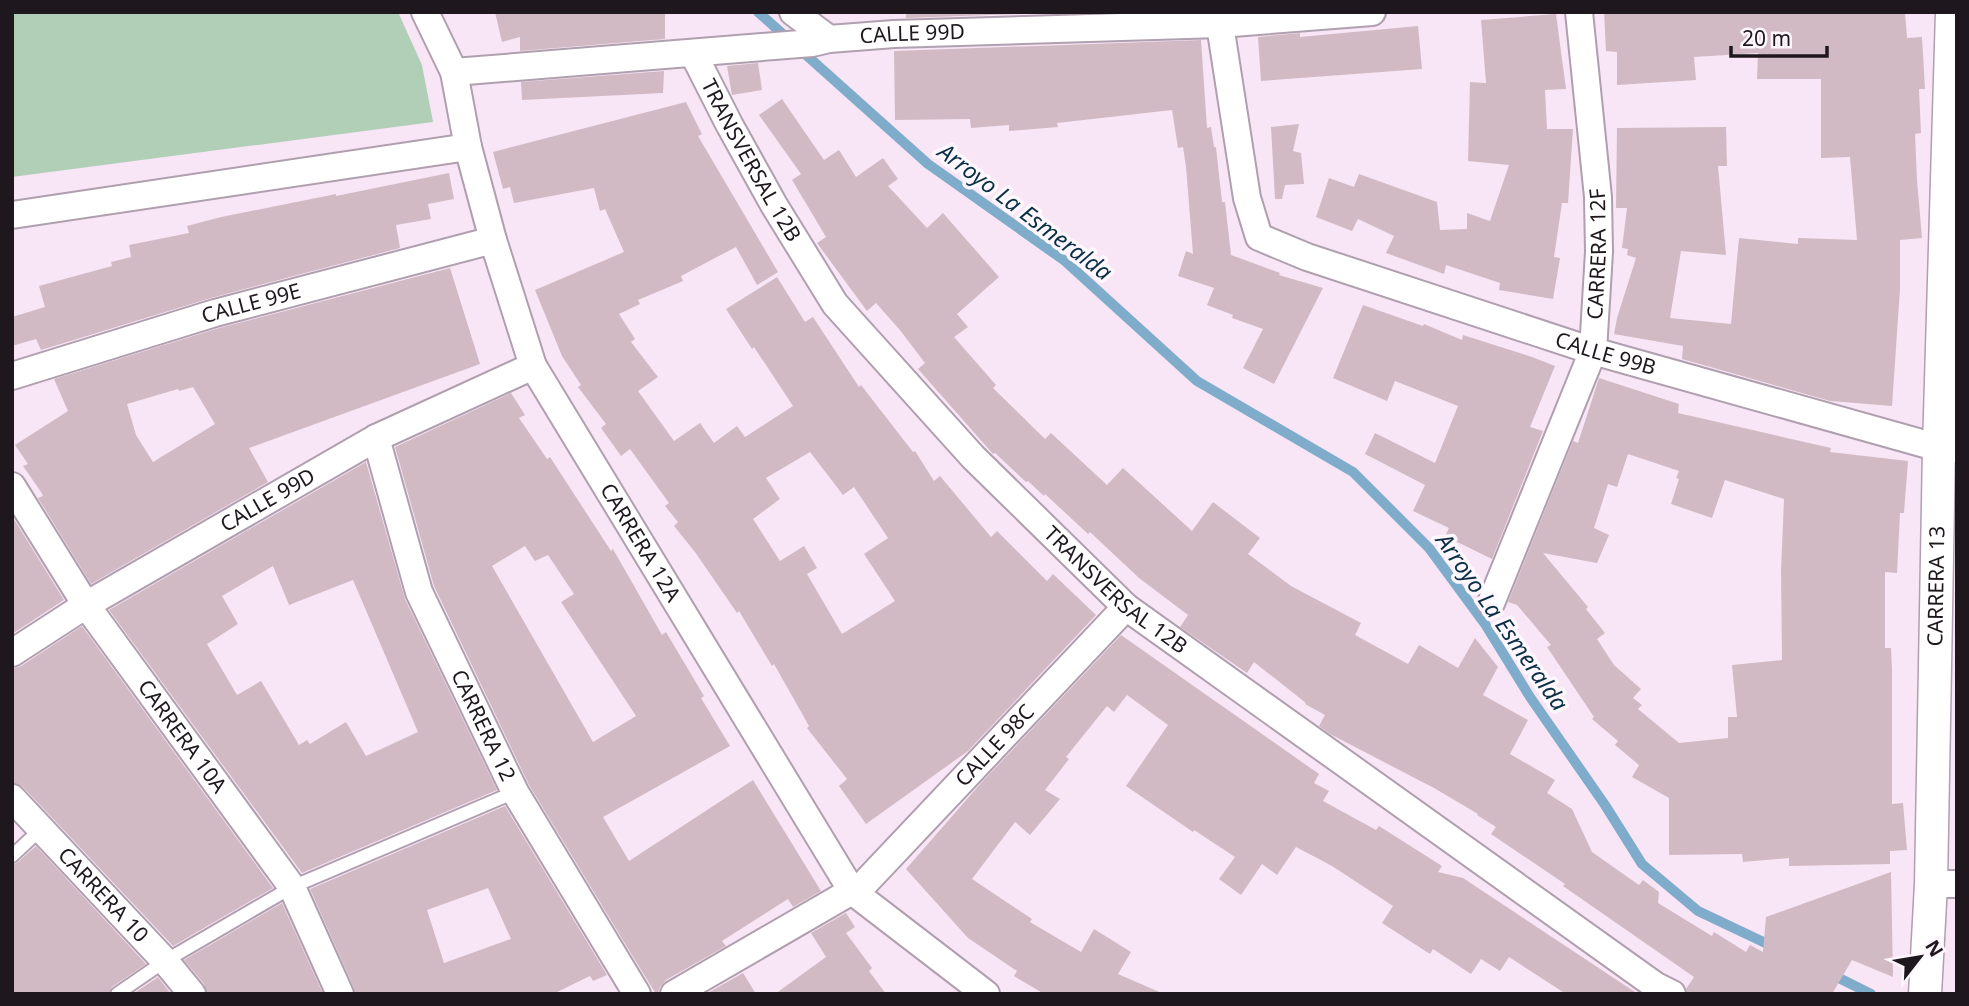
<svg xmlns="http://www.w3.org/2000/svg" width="1969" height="1006" viewBox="0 0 1969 1006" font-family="'Noto Sans',sans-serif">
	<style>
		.green { fill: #b1cfb6 }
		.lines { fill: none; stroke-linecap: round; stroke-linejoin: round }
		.stream { stroke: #80accb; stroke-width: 10 }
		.building { fill: #d1bac3; fill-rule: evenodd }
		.service-casing { stroke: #b09fae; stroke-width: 16 }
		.minor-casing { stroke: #b09fae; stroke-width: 30 }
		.tertiary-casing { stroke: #b09fae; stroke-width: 35 }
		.service { stroke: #fff; stroke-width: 12 }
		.minor { stroke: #fff; stroke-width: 26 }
		.tertiary { stroke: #fff; stroke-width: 32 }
		.labels { text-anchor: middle; stroke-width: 7; stroke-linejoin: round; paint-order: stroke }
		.street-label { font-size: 21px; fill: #1e181e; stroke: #fef7fd }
		.water-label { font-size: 23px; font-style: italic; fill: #0a2f45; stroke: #fef7fd }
	</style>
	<rect width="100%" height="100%" fill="#f8e6f6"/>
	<polygon class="green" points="12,12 398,12 422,65 433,122 12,177"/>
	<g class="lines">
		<g class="stream">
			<polyline points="758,12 928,164 1065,261 1197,381 1353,472 1429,548 1485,624 1530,697 1605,805 1642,864 1698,911 1776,948"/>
			<polyline points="1831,974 1871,994"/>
		</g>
	</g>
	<g class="building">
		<polygon points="495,12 665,12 665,39 520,51 520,37 502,42"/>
		<polygon points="906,12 1050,12 1050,13 906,18"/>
		<polygon points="1604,12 1905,12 1907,38 1922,37 1925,89 1919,89 1921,133 1915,134 1917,180 1922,238 1900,240 1900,289 1892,406 1830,401 1682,359 1683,346 1614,334 1617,318 1636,258 1627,255 1628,249 1622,248 1627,208 1616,208 1617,128 1726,127 1727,166 1718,166 1726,255 1681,251 1670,318 1731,324 1739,238 1798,244 1798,238 1857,240 1850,157 1821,158 1821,79 1757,79 1758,53 1694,57 1696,80 1617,85 1617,52 1606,51"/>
		<polygon points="1556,14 1566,89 1545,90 1547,129 1573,129 1568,203 1562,203 1554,257 1560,258 1553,299 1499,290 1500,283 1446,265 1444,274 1386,253 1394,236 1358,219 1352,231 1316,217 1329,178 1354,187 1359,174 1437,202 1440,230 1467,229 1467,213 1490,221 1509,165 1468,161 1470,82 1486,83 1481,20"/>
		<polygon points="1418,26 1422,69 1261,81 1258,37 1300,33 1300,37"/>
		<polygon points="1201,40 1207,128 1211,127 1214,147 1216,147 1222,202 1225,202 1231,255 1280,273 1279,275 1323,288 1274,384 1243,368 1263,329 1232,318 1233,315 1207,305 1214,288 1178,276 1186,251 1193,254 1186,167 1183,147 1178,148 1172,110 1057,123 1058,127 1009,131 1009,125 971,128 970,119 895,120 894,51"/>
		<polygon points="758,63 762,90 732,95 727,66"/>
		<polygon points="664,71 663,93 522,100 521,82"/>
		<polygon points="782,99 824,160 839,150 856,177 883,158 898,179 888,186 927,228 943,213 999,277 957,314 968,327 954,337 996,385 993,388 1045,439 1051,433 1107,485 1123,468 1192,531 1213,502 1260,538 1248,554 1291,586 1361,623 1355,635 1408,664 1419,645 1458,668 1475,638 1498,667 1483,695 1528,720 1510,754 1555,780 1547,793 1572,809 1592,852 1639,885 1643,880 1659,892 1658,903 1712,936 1714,932 1746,952 1750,945 1763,952 1766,917 1891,872 1893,977 1852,960 1832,994 1688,994 1686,989 1694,977 1563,886 1565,884 1491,834 1496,827 1477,815 1478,814 1434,788 1330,734 1319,726 1325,715 1305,704 1306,703 1254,662 1247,673 1180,627 1188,615 1139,578 1090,532 1088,534 1045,494 1044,496 1028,481 1026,482 995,453 993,454 918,369 925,363 899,329 876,303 867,311 817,243 826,237 792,180 801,174 759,115"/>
		<path d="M686 102 702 134 698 136 778 272 757 285 736 247 681 276 683 281 638 300 640 304 619 314 635 339 631 342 658 377 638 391 674 441 700 423 714 443 737 426 745 437 793 406 754 347 752 349 726 309 777 277 805 322 813 317 859 387 861 385 913 452 915 451 934 481 940 476 991 537 997 531 1047 581 1053 574 1096 615 968 751 866 824 839 786 847 779 807 728 809 726 774 664 772 666 739 611 737 613 695 552 674 526 678 522 665 506 669 503 630 449 621 456 601 428 606 424 578 387 581 385 562 356 535 290 624 252 605 209 600 211 594 188 514 203 510 187 503 189 493 152ZM810 452 843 495 854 487 888 538 864 554 895 601 842 634 807 574 817 568 804 546 780 561 753 519 780 499 766 478Z"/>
		<polygon points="1299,124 1293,151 1301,153 1304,184 1285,185 1282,199 1275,199 1271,127"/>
		<polygon points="449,173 454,199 428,204 431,219 396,225 400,248 211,298 41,350 36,339 12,346 12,317 45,307 39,286 112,266 111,262 131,257 129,245 189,233 187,226 221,217 336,194 336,196"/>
		<path d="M450 268 480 364 249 448 268 482 91 584 38 498 43 496 41 492 23 466 28 464 15 445 68 411 54 379 219 328ZM193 387 215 424 153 462 136 435 127 404 178 389 179 391Z"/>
		<polygon points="1363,305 1423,326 1424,324 1462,340 1463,335 1532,357 1555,366 1530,427 1543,431 1492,559 1445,536 1449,528 1413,511 1425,485 1365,454 1375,433 1435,463 1458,406 1395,381 1387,401 1333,378"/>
		<path d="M1599 378 1679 404 1678 413 1831 448 1830 452 1908 461 1904 513H1900L1897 573 1885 572V648H1891L1892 669V804L1903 803 1907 850 1890 851V864L1789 866V858L1743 862 1742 854 1669 855V798L1632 777 1639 765 1615 745 1618 741 1592 719 1594 717 1547 647 1551 645 1517 605 1508 602 1573 441 1578 443ZM1628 454 1679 471 1676 478 1679 479 1671 504 1712 518 1725 480 1784 499 1781 571 1782 660 1732 665 1737 717H1728V738L1679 743 1638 709 1642 705 1633 698 1641 689 1614 665 1597 639 1605 633 1586 609 1588 607 1543 553 1597 563 1609 535 1594 528 1608 484 1617 487Z"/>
		<path d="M511 393 525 415 519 418 547 459 550 457 611 551 613 549 662 635 666 632 704 696 701 698 730 746 603 817 629 861 753 780 821 891 793 907 788 899 722 941 726 946 666 980 660 987 658 994H656L638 965 529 785 434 586 395 447ZM525 546 535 561 548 555 574 594 561 602 636 716 593 742 492 566Z"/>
		<path d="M366 462 405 599 497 790 302 873 109 610ZM273 566 289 605 353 580 418 732 366 756 346 722 310 744 307 740 299 745 261 681 237 695 207 644 238 624 222 596Z"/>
		<polygon points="12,516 64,600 12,634"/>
		<polygon points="82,626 273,888 173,946 23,787 12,783 12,669 21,666"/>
		<polygon points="1121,635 1319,774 1314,783 1329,791 1323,801 1376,830 1379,826 1442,866 1438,872 1463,878 1638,994 1566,994 1509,957 1500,971 1481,959 1471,974 1433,949 1430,954 1382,923 1393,906 1332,866 1296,847 1277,875 1262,864 1241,895 1219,879 1235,857 1194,830 1193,832 1126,786 1168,725 1127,695 1114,712 1107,706 1066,757 1069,759 1045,790 1060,799 1030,835 1015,822 972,879 1032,919 1030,922 1081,952 1094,929 1131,952 1118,974 1164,994 1044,994 1014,976 1017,971 968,938 906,869 981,783"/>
		<path d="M505 806 607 975 593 981 590 976 553 994H355L354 988 310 889ZM488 888 511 939 444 963 427 910Z"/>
		<polygon points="36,846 146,964 112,987 108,994 12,994 12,865 18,862"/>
		<polygon points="282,903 323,994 207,994 204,984 184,960"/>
		<polygon points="846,913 855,927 846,933 872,968 869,971 886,994 775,994 826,957 811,933"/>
		<polygon points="743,973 756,994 706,994"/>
		<polygon points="158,977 171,994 133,994"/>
	</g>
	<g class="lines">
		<defs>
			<g id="service">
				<polyline points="12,856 41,829"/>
				<polyline points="117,994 165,961 292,887 515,792"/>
			</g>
			<g id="minor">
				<path id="s1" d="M425 12 454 72 468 147 493 240 533 366 852 891 986 994"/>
				<polyline points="793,12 829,39"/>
				<path id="s2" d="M1218 12 1247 198 1259 237 1307 257 1593 351 1939 448 1957 449"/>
				<path id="s3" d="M693 53 729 124 774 205 835 304 973 457 1126 607 1656 986 1672 994"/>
				<path id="s4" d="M454 72 812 43 829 39 894 34 1220 24 1372 12"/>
				<polyline points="12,215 468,147"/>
				<path id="s5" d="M12 376 215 313 493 240"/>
				<path id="s6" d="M376 438 419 592 515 792 637 994"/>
				<path id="s7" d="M12 486 86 605 292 887 340 994"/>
				<path id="s8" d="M1491 603 1593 351 1599 252 1598 197 1579 12"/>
				<path id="s9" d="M12 653 86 605 376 438 533 366"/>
				<path id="s10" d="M12 798 165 961 192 994"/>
				<polyline points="1931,884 1957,884"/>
				<path id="s11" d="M674 994 864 884 1126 607"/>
			</g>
			<g id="tertiary">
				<path id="s12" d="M1925 994 1931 884 1939 448 1952 12"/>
			</g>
		</defs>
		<use href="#service" class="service-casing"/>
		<use href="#minor" class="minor-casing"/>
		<use href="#tertiary" class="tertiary-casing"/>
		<use href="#service" class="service"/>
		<use href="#minor" class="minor"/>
		<use href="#tertiary" class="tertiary"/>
	</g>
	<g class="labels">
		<g class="street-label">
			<text dy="7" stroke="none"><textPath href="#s4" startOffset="460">CALLE 99D</textPath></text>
			<text dy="7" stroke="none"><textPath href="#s3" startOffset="122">TRANSVERSAL 12B</textPath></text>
			<text dy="7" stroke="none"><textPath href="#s8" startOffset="369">CARRERA 12F</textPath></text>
			<text dy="7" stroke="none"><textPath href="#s5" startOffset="250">CALLE 99E</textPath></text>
			<text dy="7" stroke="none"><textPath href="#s2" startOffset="595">CALLE 99B</textPath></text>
			<text dy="7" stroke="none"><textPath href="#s9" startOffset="298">CALLE 99D</textPath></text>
			<text dy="7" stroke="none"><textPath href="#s1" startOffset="578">CARRERA 12A</textPath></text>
			<text dy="7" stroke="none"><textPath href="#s12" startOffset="408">CARRERA 13</textPath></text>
			<text dy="7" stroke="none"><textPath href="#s3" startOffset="690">TRANSVERSAL 12B</textPath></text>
			<text dy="7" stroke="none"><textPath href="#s6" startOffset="308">CARRERA 12</textPath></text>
			<text dy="7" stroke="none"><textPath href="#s7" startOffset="303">CARRERA 10A</textPath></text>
			<text dy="7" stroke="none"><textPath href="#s11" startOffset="410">CALLE 98C</textPath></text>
			<text dy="7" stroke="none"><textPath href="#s10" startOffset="133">CARRERA 10</textPath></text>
		</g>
		<g class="water-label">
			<text transform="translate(1025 212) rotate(37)" y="8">Arroyo La Esmeralda</text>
			<text transform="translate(1502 622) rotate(55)" y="8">Arroyo La Esmeralda</text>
		</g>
	</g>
	<rect width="1969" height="1006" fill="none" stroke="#1e181e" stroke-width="28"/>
	<g transform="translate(1920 957) rotate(59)" stroke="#fef7fd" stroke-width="5" paint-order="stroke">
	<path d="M0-5L12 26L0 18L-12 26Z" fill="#1e181e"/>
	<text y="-10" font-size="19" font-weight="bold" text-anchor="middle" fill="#1e181e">N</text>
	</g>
	<path d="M1731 46v10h96v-10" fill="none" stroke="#1e181e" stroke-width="3.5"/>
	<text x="1742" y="46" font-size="21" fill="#1e181e" stroke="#fef7fd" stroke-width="5" paint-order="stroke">20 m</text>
</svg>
